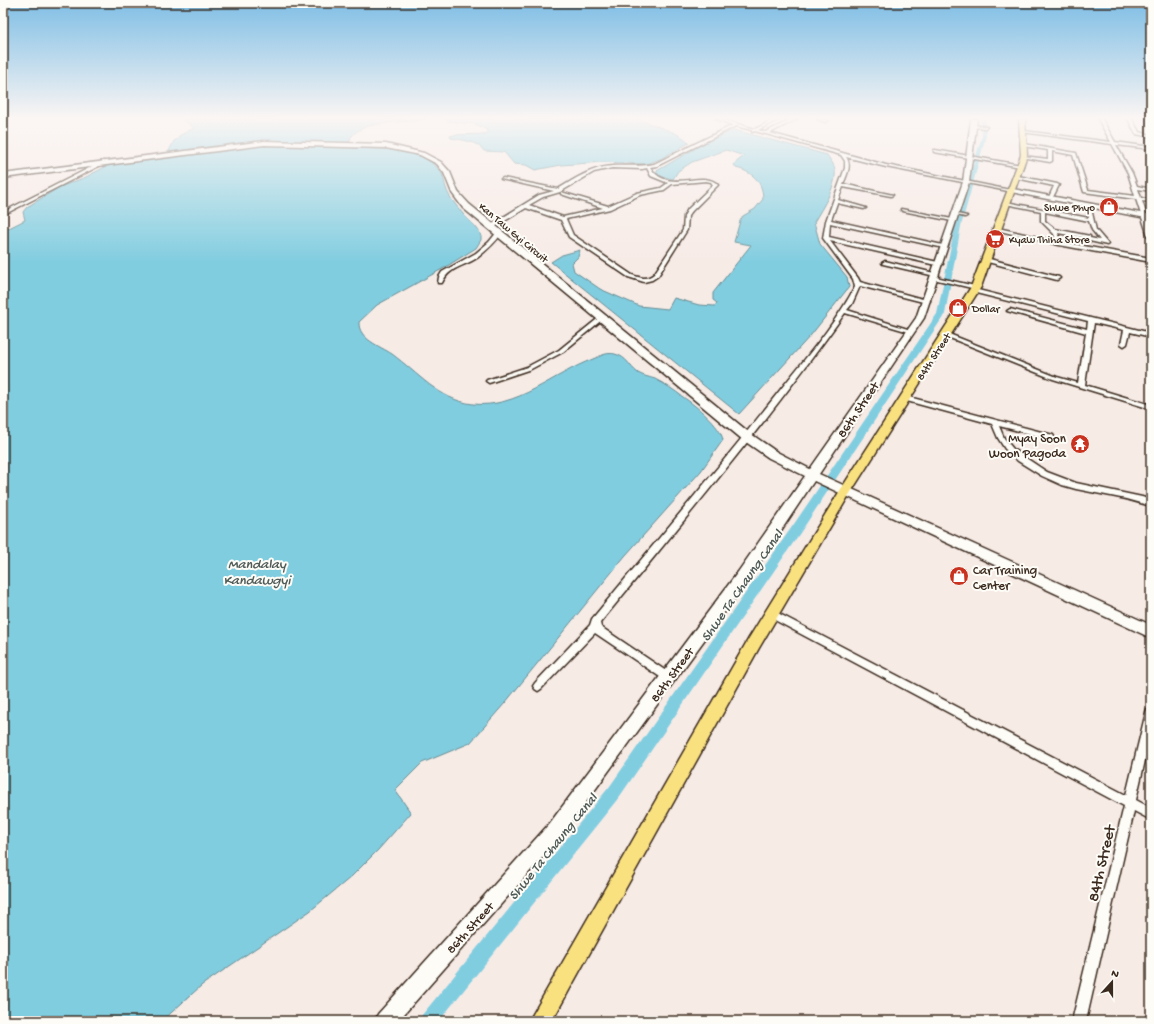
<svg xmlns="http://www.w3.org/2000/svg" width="1154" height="1024" viewBox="0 0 1154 1024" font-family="'Gochi Hand',sans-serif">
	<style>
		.water { fill: #81cde0; stroke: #658c92 }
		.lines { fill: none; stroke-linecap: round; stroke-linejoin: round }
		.canal { fill: #81cde0; fill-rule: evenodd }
		.street-casing { stroke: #3b2a1e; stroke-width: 3 }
		.secondary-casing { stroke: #3b2a1e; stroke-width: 3 }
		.primary-casing { stroke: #3b2a1e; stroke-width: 3 }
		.street { fill: #fdfcf7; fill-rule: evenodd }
		.secondary { fill: #fdfcf7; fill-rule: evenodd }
		.primary { fill: #fae180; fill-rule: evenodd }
		.labels { text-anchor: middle; stroke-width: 4; stroke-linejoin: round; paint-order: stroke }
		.far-poi-label { font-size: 11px; fill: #3b2a1e; stroke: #fdfcf7; text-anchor: start }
		.far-street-label { font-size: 11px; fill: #3b2a1e; stroke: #fdfcf7 }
		.street-label { font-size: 13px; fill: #3b2a1e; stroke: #fdfcf7 }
		.poi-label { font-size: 13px; fill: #3b2a1e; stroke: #fdfcf7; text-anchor: end }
		.water-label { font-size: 14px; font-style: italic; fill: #505b58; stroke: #fdfcf7 }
		.near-street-label { font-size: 16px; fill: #3b2a1e; stroke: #fdfcf7 }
	</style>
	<rect width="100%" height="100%" fill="#f7ebe6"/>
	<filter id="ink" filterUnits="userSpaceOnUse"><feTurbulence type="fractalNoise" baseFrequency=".025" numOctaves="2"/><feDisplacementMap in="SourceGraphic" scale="8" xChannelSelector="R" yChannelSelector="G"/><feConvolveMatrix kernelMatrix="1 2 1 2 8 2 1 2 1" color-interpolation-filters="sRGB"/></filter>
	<g filter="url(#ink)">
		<g class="water">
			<path d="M183 119H426C406 124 355 118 349 142L353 148C380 150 421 146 440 171 444 176 444 182 446 188 449 198 457 206 463 214 468 221 483 230 481 240L476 248 444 268 377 305 359 322C358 339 380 346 392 354 418 373 439 400 473 404 517 409 553 374 593 359 601 356 606 352 615 354 627 357 629 366 638 373 643 376 649 377 655 379 665 384 674 390 683 397 695 405 721 426 723 440L701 471 625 556 505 703 470 743 422 763 395 790 411 813 378 850 351 877 310 911 202 985 162 1021H3V231L25 220 23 212 27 207 60 187 86 177 107 166 168 153 174 141 179 138V136L194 128Z"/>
			<path d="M445 119H639C652 126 681 132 689 143L660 159 646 164 604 162 561 165 535 170 526 165 514 164 504 152 484 151C478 141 461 140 451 138L450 136 454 135 483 134 487 133V130L475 124 448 121Z"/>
			<path d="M734 130 827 155C829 158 832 162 834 166 840 182 822 208 814 222L820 244 847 277 849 287 811 335 739 414 551 262 562 255 580 250 578 257 572 263 574 271 600 289 639 306 668 309 674 298 699 305 715 306 717 303 713 300V293L751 245 734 242 740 221 743 216 755 209 763 199C763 182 753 172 736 168L734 164 744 156 726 150 692 162 678 171 673 179 657 175 655 172 708 141Z"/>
		</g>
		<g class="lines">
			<polygon class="canal" points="981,119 985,119 986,136 961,226 945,314 802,530 620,796 439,1021 420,1021 422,1015 610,786 794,524 937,314 955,226 982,136"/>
			<defs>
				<g id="street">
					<path d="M716 119H721L755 129 775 119H780L758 130 766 132 792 119H797L770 133 886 165 1015 191 1013 192 886 167 846 157C852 165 847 175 843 184L893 195 891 196 843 187 838 200 866 208 864 209 837 203 831 220 947 246 944 248 830 223 829 237 942 263 943 264 940 266 830 241 858 278 860 282 930 301 927 303 860 286 852 304 847 310 914 331 913 332H909L845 313C769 420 683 521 600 623L601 627 672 675 674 678 672 681 669 683 666 681 595 633 541 689 538 691 535 689 533 686 535 683 590 625 592 619C652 546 714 474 773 399 801 363 833 328 855 287L853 279 823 238 826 221 845 168V161L841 155 755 131 752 132V130L736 126 657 166 650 167C668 196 703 168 718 185L692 211 688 216 687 230 658 276 652 280 644 282 628 277 569 237 561 220 526 208 493 228H489V226L539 195 554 191 501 179 503 178 558 189C575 179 592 167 613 166 627 165 639 167 654 164L733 125ZM612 168 642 169 647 168 651 176 668 183 661 188 637 193 608 206 561 192V194L603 208 563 217 529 205 543 197 560 192 594 172ZM706 181 711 182 713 185 688 209 684 216 683 230 654 274C647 280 640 278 632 275L573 235 566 219 610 209 640 195 664 190 672 184Z"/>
					<polygon points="817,119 822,119 828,121 826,122"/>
					<polygon points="1098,119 1102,119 1115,142 1151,147 1151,149 1116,145 1132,173 1137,186 1151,189 1151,191 1138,189 1141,198 1151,200 1151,202 1142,201 1151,229 1151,238 1148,236 1136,199 1084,192 1073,155 1052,151 1052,161 1050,162 1021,157 1023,156 1048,159 1048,150 1023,146 1024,144 1076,153 1088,190 1135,196 1128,173 1112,144 1022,132 1024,131 1111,142"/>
					<polygon points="1128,119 1132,119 1139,132 1151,135 1151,137 1136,134"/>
					<polygon points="973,125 987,127 985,128 972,127"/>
					<polygon points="935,150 1021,165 1023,166 1021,167 934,152 934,150"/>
					<polygon points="103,161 107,162 3,215 3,212"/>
					<polygon points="1018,176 1057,184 1059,185 1053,197 1051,198 1049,197 1054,186 1016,178 1016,177"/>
					<path d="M1006 202 1089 218 1086 205 1090 204 1096 230 1108 244 1107 245 1085 240V238L1058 233 1061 242 1151 258V262L1059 245 996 230V229L998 228 1056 241 1054 234 1041 221V211L1006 204ZM1045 212 1089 221 1092 230 1100 240 1090 238V236L1055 229 1045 221Z"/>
					<polygon points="901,209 952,219 954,220 952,221 903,211 901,210"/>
					<polygon points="952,213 967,216 965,217 952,214"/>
					<path d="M497 232 502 233C495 243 486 251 477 258 463 267 449 267 442 283H438L439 277 442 272 476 253 489 242Z"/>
					<polygon points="986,258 1059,277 1060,278 1057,280 984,261 984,259"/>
					<polygon points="885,261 938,274 939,275 936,277 979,287 976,289 933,279 932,278 935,276 883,264 882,263"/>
					<polygon points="974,289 1151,333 1151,337 1130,332 1127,344 1124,346 1121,344 1124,330 1094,323 1085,385 1151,405 1151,409 1053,379 945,336 945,334 949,334 1057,377 1078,383 1086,333 1007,311 1010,309 1087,329 1088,321 972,292 971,291"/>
					<polygon points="601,316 604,318 603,319 563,352 531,369 489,383 486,381 487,380 527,367 559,350"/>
					<polygon points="903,396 905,396 1053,435 1054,437 1050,439 999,426 1004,438 1014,450 1047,472 1076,483 1142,497 1151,500 1151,506 1126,499 1076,489 1062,485 1042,476 1018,461 1005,449 998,438 992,424 903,400"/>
					<polygon points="772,610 1126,795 1146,712 1147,709 1151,707 1151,734 1136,800 1151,808 1151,820 1134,811 1086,1021 1072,1021 1124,806 769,617 767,614 769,611"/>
				</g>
				<g id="secondary">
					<polygon points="971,119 977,119 969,182 924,318 819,474 1151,625 1151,638 814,481 748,580 562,835 398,1021 375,1021 378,1014 550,823 738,572 805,476 769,458 743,440 463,208 452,193 444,173 437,164 420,155 386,148 264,145 3,178 3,174 264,141 386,144 424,153 441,162 450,172 458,192 469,204 751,434 777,452 810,469 916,318 963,182"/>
					<polygon points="1013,189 1151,215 1151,219 1011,192 1010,191"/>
				</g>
				<polygon id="primary" points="1019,119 1025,119 1027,155 981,287 849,495 759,648 552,1021 529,1021 749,638 841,489 971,287 1021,155"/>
			</defs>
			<use href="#street" class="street-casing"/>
			<use href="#secondary" class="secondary-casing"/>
			<use href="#primary" class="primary-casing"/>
			<use href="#street" class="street"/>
			<use href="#secondary" class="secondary"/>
			<use href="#primary" class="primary"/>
		</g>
	</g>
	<linearGradient id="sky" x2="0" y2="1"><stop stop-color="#7fbee5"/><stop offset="0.45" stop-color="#fbf6f4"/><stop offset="1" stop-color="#fbf6f4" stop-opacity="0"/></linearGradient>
	<rect width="1154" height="262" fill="url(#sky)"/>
	<defs>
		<symbol id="shop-disc" viewBox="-11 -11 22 22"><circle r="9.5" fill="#c8321e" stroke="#fdfcf7"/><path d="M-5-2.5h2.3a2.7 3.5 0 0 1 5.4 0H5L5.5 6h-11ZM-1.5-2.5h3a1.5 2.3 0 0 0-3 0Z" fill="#fff"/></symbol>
		<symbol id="supermarket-disc" viewBox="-11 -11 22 22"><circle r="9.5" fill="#c8321e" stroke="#fdfcf7"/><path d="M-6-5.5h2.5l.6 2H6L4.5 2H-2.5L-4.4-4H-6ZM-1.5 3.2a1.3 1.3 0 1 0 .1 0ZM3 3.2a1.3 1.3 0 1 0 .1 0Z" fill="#fff"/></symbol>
		<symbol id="temple-disc" viewBox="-11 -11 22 22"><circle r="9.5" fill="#c8321e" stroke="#fdfcf7"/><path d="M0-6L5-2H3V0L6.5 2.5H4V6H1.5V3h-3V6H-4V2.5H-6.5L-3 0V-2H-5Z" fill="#fff"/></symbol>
	</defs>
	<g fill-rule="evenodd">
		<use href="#shop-disc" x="1098" y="196" width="22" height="22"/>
		<use href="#supermarket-disc" x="984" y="228" width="22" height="22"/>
		<use href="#shop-disc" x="947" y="297" width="22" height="22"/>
		<use href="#temple-disc" x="1069" y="433" width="22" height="22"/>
		<use href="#shop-disc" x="948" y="565" width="22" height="22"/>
	</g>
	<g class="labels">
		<g class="far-poi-label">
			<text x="1095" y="211" text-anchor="end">Shwe Phyo</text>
			<text x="1009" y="243">Kyaw Thiha Store</text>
			<text x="972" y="312">Dollar</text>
		</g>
		<g class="far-street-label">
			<text transform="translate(514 232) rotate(40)" y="4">Kan Taw Gyi Circuit</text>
			<text transform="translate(933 356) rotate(-57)" y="4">84th Street</text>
		</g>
		<g class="street-label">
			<text transform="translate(857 409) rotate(-56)" y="5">86th Street</text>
			<text transform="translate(671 674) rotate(-54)" y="5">86th Street</text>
			<text transform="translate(469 927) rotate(-48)" y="5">86th Street</text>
		</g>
		<g class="poi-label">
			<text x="1066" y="442">Myay Soon<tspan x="1066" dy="15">Woon Pagoda</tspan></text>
			<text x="973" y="574" text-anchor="start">Car Training<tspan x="973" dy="15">Center</tspan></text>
		</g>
		<g class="water-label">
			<text x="257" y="568">Mandalay<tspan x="257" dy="16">Kandawgyi</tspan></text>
			<text transform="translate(741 585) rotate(-55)" y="5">Shwe Ta Chaung Canal</text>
			<text transform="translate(552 846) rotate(-51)" y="5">Shwe Ta Chaung Canal</text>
		</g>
		<g class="near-street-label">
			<text transform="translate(1100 863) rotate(-77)" y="6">84th Street</text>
		</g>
	</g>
	<rect width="1154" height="1024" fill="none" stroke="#fdfcf7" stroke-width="16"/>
	<rect x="8" y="8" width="1138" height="1008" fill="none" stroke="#3b2a1e" stroke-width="1.5" filter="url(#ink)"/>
	<g transform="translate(1112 982) rotate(21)" stroke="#fdfcf7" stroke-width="3" paint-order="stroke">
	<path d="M0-3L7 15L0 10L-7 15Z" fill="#3b2a1e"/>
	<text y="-6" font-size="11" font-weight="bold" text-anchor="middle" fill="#3b2a1e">N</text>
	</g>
</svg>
